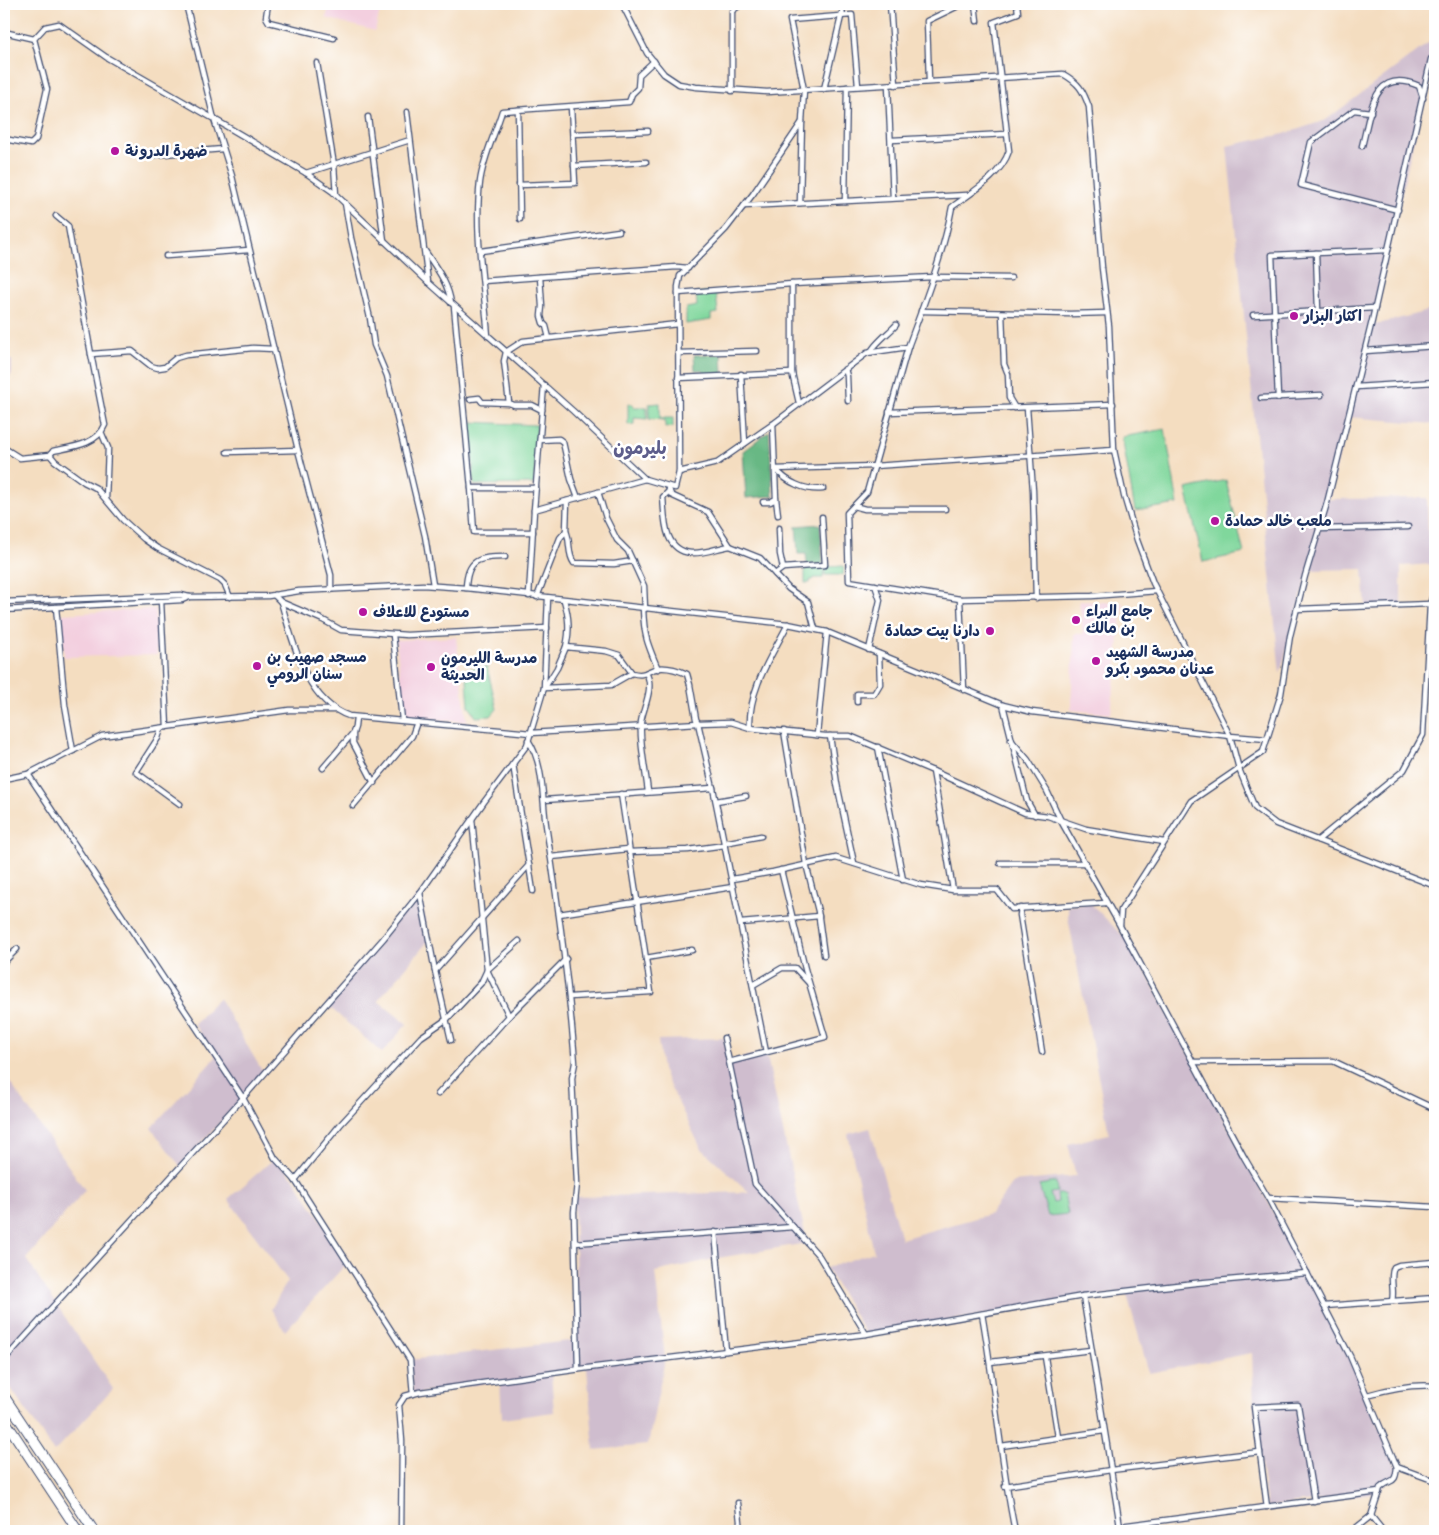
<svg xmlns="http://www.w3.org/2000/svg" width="1439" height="1535" viewBox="0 0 1439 1535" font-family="Sriracha,'Playpen Sans Arabic',sans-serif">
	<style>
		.built { fill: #f3cfdf }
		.industrial { fill: #cfbdce }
		.green { fill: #80d79c; stroke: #4e837d }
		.forest { fill: #68b884; stroke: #427471 }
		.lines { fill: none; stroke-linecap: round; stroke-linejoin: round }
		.street-casing { stroke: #3c496d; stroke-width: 7 }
		.highway-casing { stroke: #3c496d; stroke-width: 11 }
		.street { stroke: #fff; stroke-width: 4.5 }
		.highway { stroke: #fff; stroke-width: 9 }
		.poi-dot { fill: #b5179e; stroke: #fff; stroke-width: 2 }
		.labels { text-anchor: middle; stroke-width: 5; stroke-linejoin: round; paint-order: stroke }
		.poi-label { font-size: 15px; font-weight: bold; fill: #1b2f5e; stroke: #fff; text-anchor: start }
		.quarter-label { font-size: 18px; font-weight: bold; fill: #5e5e8c; stroke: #fff }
	</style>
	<rect width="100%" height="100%" fill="#fff"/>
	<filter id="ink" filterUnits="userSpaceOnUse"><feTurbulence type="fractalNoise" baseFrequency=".02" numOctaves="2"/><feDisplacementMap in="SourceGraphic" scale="10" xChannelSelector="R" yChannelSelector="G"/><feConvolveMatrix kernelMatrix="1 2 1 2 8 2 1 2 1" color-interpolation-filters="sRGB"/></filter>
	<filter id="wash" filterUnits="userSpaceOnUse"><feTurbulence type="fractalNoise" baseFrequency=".0096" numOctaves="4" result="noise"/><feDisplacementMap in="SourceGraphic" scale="20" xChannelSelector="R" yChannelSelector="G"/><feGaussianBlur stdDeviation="1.12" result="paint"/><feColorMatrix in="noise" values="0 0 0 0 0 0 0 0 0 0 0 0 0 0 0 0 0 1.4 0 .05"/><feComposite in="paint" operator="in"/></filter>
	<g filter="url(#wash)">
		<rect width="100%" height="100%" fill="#f4ddc0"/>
		<g class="built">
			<polygon points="330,4 382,4 375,31 326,18"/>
			<polygon points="1079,601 1123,603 1111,714 1071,710 1074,634 1083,634"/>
			<polygon points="155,609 157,655 64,657 62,614"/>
			<polygon points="456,637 467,722 405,716 396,640"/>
		</g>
		<g class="industrial">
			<polygon points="1435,38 1435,61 1413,143 1371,326 1435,309 1435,424 1348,417 1329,499 1427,498 1428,538 1433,539 1434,564 1401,566 1401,605 1366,607 1363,569 1308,570 1280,674 1227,146 1284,134 1326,120"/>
			<polygon points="4,360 12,360 12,373 4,389"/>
			<polygon points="420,893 429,940 378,1001 407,1024 382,1053 326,1004"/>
			<polygon points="1091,904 1129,942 1350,1356 1397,1471 1379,1492 1267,1507 1254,1407 1252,1353 1149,1373 1126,1291 866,1334 826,1268 874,1252 848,1134 870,1128 901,1239 990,1214 1013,1182 1076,1176 1068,1144 1109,1134 1068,917 1068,906"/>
			<polygon points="219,998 264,1074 180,1166 151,1128 216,1057 194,1024"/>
			<polygon points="724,1038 728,1061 766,1052 807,1243 718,1258 655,1272 665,1359 648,1445 594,1450 587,1368 551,1373 554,1412 502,1419 500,1381 413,1394 410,1360 577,1340 574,1197 749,1192 701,1148 662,1070 658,1040"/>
			<polygon points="4,1074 85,1190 26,1259 113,1389 54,1452 4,1378"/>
			<polygon points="275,1158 295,1180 348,1262 285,1331 271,1309 288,1281 228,1199"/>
		</g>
		<g class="green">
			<polygon points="706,292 716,293 718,313 711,314 711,320 686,324 686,308 697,306 696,293"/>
			<polygon points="660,403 660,418 673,418 673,427 665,428 665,420 649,419 649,404"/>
			<polygon points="628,404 633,404 634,407 647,407 647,419 634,418 634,424 628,425"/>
			<polygon points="470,422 537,425 534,484 474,485"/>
			<polygon points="1165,429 1178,504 1135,511 1122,437"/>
			<polygon points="1226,480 1244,553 1203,562 1186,489"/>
			<polygon points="844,566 843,575 825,575 825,567"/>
			<polygon points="824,567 823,578 814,578 813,580 810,580 810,583 805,583 805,568"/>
			<polygon points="487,667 497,709 491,716 476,717 469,706 466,669"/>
			<polygon points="1056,1182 1057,1192 1050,1193 1053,1203 1058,1202 1057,1194 1064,1194 1068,1214 1048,1216 1039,1185"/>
			<polygon points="4,1401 89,1531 86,1531 4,1406"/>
		</g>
		<g class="forest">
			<polygon points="722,354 723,374 704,375 703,370 695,370 694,355"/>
			<polygon points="769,431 773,496 746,498 743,451"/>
			<polygon points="820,524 823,564 807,565 806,554 798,554 796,526"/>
		</g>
	</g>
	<g filter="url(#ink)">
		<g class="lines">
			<defs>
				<g id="street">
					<polyline points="186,4 214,119 306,173 333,192 428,282 573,411 645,479"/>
					<polyline points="268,4 266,17 269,22 334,38"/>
					<path d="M622 4 647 53 664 74 679 84 696 87 767 92 1063 74C1079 83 1083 90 1089 107L1102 268 1109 326 1114 450 1124 496 1137 540 1153 583 1230 736 1267 739"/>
					<polyline points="890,4 896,85"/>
					<polyline points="975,4 977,21"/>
					<polyline points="4,32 34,39"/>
					<polyline points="1431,59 1372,321 1327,503 1305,576 1290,636 1281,694 1263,752 1191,801 1121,910 1120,926 1244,1157 1268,1198 1307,1273 1350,1356 1397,1467 1435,1481"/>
					<polyline points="317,63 334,165 336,195"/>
					<polyline points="929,81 927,21 956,7 955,4"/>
					<polyline points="888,85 893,198"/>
					<polyline points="824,89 844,4"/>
					<polyline points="732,91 732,11 742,4"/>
					<polyline points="518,110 520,219"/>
					<polyline points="407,112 428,282"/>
					<polyline points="1371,112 1354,110 1311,142 1301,185 1398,210"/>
					<polyline points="368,117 384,241"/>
					<polyline points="573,134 648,131"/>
					<polyline points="4,139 31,144 36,139 47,89 34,39 45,27 59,24 106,57 214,119 232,176 298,450 331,575 331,590"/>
					<polyline points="892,140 1006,134"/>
					<path d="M1362 146C1371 113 1372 66 1419 86L1423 98"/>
					<polyline points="141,156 223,149"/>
					<polyline points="574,166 646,162"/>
					<polyline points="306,173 410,140"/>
					<polyline points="519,185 575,183 571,107"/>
					<polyline points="845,201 847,87"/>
					<polyline points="345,203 351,238 370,318 374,345 387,376 425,536 433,585"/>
					<polyline points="800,203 802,122"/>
					<polyline points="744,206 967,195"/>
					<path d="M425 251C436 268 448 282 451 303"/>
					<polyline points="481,251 619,231"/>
					<polyline points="166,256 249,250"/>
					<polyline points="540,277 542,306 541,316 543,323 546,326 549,338"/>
					<polyline points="483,281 677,267 688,268"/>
					<polyline points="792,284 792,373 799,403"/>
					<polyline points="678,293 792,284 933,277 1011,278"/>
					<polyline points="454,306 471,488 474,532 533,532"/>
					<polyline points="921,311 1070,314 1107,313"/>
					<polyline points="1318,311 1316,253 1388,250"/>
					<polyline points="1002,313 1004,364 1008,374 1009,398 1015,408"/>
					<polyline points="1253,315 1375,308"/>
					<path d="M488 336C484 285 474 232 480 182 483 158 495 134 502 111L629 102 632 94 638 88 639 75 654 61"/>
					<polyline points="908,347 867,492 847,513 849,581 960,599 1092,596 1157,591"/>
					<polyline points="1365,351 1435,346"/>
					<path d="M871 352C874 344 890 332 896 325"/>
					<polyline points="678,353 757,351"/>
					<polyline points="91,354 132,351 151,366 158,368 165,367 176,358 186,355 253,348 274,349"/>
					<polyline points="845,369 847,376 848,401"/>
					<polyline points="741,374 745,443"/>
					<polyline points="678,378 792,373"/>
					<polyline points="1356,387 1435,382"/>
					<polyline points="1261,398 1321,395"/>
					<polyline points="1278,398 1272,255 1316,253"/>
					<polyline points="470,399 479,398 482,402 509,403"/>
					<polyline points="1027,408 1033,491 1036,598"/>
					<polyline points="542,410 532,405 514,405 509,403 504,361 506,352 523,341 678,324"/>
					<polyline points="889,412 1113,404"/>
					<polyline points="102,434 108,448 106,499"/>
					<polyline points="540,440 559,439 563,442 571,479 578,498"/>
					<polyline points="4,448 20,458 50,455 55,461 84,482 96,488 123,520 144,539 157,548 220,580 225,585 230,597"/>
					<polyline points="227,452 298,450"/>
					<path d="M50 455 53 451C72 447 97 445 105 425L91 354 68 226 56 216"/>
					<polyline points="775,469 874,466 1114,450"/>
					<path d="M776 469C786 482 805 491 823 489"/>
					<path d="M679 472 717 463 773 424 867 353 908 347C925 301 943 255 952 207 972 192 1001 176 1009 151L994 22 1018 13 1017 4"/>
					<polyline points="668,486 671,495 708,512 730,546 760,558 789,589 808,602 815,629"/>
					<polyline points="471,488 536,488"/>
					<path d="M669 491 663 497C665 519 663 550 691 553 704 554 717 548 730 546"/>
					<polyline points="598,492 606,518 617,540 628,551 644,586 645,609"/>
					<polyline points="776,499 778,515"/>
					<polyline points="763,502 770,502 776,499 773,424"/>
					<polyline points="854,506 865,509 945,509"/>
					<polyline points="534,510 544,385"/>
					<polyline points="779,528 780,554 783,568"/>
					<polyline points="1319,529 1408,527"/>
					<path d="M566 531C571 541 567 554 574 563L614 564 633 561"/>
					<polyline points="775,574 783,568 825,565 822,517"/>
					<path d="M466 588C467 559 479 557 505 557"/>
					<polyline points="274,595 281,602 323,620 341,630 407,635 547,628"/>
					<polyline points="529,596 534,510 645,479 675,488 679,472 678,287 680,276 726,229 753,194 802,122 804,90 790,20 852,15 858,86"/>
					<polyline points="537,597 560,538 566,531 567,501"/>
					<polyline points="960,599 964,690"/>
					<path d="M564 600C569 617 570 630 566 647"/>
					<polyline points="161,601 167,727"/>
					<polyline points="4,602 181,595 189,597 268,596 299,591 423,585 466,588 788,624 827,632 1003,705 1032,712 1230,736 1239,769 1255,808 1276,824 1435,886"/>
					<path d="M281 602C293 641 305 701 349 716L531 733 698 723 731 722 750 728"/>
					<polyline points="56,607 65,705 73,751"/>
					<path d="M643 608C644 636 647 643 658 669"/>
					<polyline points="1297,609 1430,604"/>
					<polyline points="4,610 182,600 189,597"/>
					<path d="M788 624C771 657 748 690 750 728L825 736H850L933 771 1025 813 1048 816 1086 829 1164 842"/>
					<polyline points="393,635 402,720"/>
					<polyline points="869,650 880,600 875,585"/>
					<path d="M646 673C655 687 643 708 641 722 639 742 646 772 648 792"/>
					<polyline points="545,687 557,668 566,647 606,651 619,655 632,673"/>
					<path d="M544 688 611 685 632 673C646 677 646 670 659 668 668 667 678 670 687 674L690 685 696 719 698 723 713 788 766 1052"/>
					<polyline points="857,702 857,694 874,694 880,684 879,654"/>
					<polyline points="1003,705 1027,801 1035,815"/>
					<polyline points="161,729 158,738 136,772 180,804"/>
					<polyline points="784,731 806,864 818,911 824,955"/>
					<polyline points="353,733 353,743 374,783"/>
					<polyline points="817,735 827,632"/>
					<polyline points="830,736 837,784 854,863"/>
					<path d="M528 740C544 764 542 797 546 825 558 904 569 983 575 1063L572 1078 577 1183 574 1212 578 1369"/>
					<polyline points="1011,740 1028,760 1047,791 1061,821 1119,924"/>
					<polyline points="878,747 903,880"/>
					<polyline points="513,764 533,891"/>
					<polyline points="323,768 353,733 355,727 356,718"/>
					<polyline points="933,771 953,890"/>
					<polyline points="28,774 243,1098 275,1158 295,1180 410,1360 413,1394"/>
					<polyline points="4,779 28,774 102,736 289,710 335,710"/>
					<polyline points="544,800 713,788"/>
					<polyline points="716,801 746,796"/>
					<polyline points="353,806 412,736 417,722"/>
					<polyline points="472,819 487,970 509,1016"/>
					<polyline points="1318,840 1404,770 1423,735 1430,604 1435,589"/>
					<polyline points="724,843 761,836"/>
					<polyline points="629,852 688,850 725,845"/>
					<polyline points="551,857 628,849"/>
					<polyline points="1000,863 1086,863"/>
					<polyline points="732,879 773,872 836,858 921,885 953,890 997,890 1012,909 1106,903"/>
					<polyline points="420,893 435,971 451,1040"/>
					<polyline points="1021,908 1020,915 1042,1052"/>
					<polyline points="559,914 733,887"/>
					<polyline points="741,923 819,916"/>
					<polyline points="646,958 692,950"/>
					<polyline points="4,962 17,949"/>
					<polyline points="435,971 529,865"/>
					<polyline points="753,985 782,968 795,968 808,982"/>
					<polyline points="570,997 651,992 621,794"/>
					<polyline points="724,1038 755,1184 819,1256 866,1334"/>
					<polyline points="729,1062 825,1037 805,969 781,870"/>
					<polyline points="1193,1062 1333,1061 1435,1109"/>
					<polyline points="438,1094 509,1016 566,959"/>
					<polyline points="295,1180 340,1125 421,1037 447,1019 481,983 487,970 519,941"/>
					<polyline points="1268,1198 1435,1207"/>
					<polyline points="715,1232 726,1351"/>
					<polyline points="575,1243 793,1227"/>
					<polyline points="1083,1296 1120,1526 1379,1492"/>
					<path d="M1392 1301C1395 1290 1389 1278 1394 1267L1399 1265 1435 1262"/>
					<polyline points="1324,1306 1435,1298"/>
					<path d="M982 1314C995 1386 1000 1460 1015 1531"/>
					<polyline points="1045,1357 1058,1437"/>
					<polyline points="4,1360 243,1098 383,939 420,893 484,802 527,745 544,688 548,598"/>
					<polyline points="990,1362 1091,1350"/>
					<path d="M1367 1395C1388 1389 1413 1384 1435 1386"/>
					<polyline points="1001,1446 1104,1431"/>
					<polyline points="1005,1486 1111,1470 1260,1452"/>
					<polyline points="738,1503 741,1531"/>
					<polyline points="1267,1507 1254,1407 1298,1405 1314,1501"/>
					<polyline points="1371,1516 1383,1531"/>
					<polyline points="401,1531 402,1441 399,1405 405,1396 420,1392 588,1368 866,1334 1083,1296 1195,1283 1307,1273"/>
					<path d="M1352 1531 1371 1516 1380 1488C1392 1477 1395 1486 1397 1467"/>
				</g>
				<g id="highway">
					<polyline points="4,1396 94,1531"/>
					<polyline points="4,1419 78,1531"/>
				</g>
			</defs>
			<use href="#street" class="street-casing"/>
			<use href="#highway" class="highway-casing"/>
			<use href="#street" class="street"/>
			<use href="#highway" class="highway"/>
		</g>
	</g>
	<g class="poi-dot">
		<circle cx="115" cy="151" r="5"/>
		<circle cx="1294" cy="316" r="5"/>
		<circle cx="1215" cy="521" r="5"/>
		<circle cx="363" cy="612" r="5"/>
		<circle cx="1076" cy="620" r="5"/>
		<circle cx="990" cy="631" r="5"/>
		<circle cx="1096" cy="661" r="5"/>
		<circle cx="257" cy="666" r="5"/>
		<circle cx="431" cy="667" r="5"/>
	</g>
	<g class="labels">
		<g class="poi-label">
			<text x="125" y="156">ضهرة الدرونة</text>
			<text x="1304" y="321">اكثار البزار</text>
			<text x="1225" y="526">ملعب خالد حمادة</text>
			<text x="1086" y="616">جامع البراء<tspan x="1086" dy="17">بن مالك</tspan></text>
			<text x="373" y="617">مستودع للاعلاف</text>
			<text x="980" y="636" text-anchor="end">دارنا بيت حمادة</text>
			<text x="1106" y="657">مدرسة الشهيد<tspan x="1106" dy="17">عدنان محمود بكرو</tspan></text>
			<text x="267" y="662">مسجد صهيب بن<tspan x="267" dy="17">سنان الرومي</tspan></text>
			<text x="441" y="663">مدرسة الليرمون<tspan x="441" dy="17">الحديثة</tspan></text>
		</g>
		<g class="quarter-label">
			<text x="640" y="454">بليرمون</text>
		</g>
	</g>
	<rect width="1439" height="1535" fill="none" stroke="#fff" stroke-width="20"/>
</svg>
